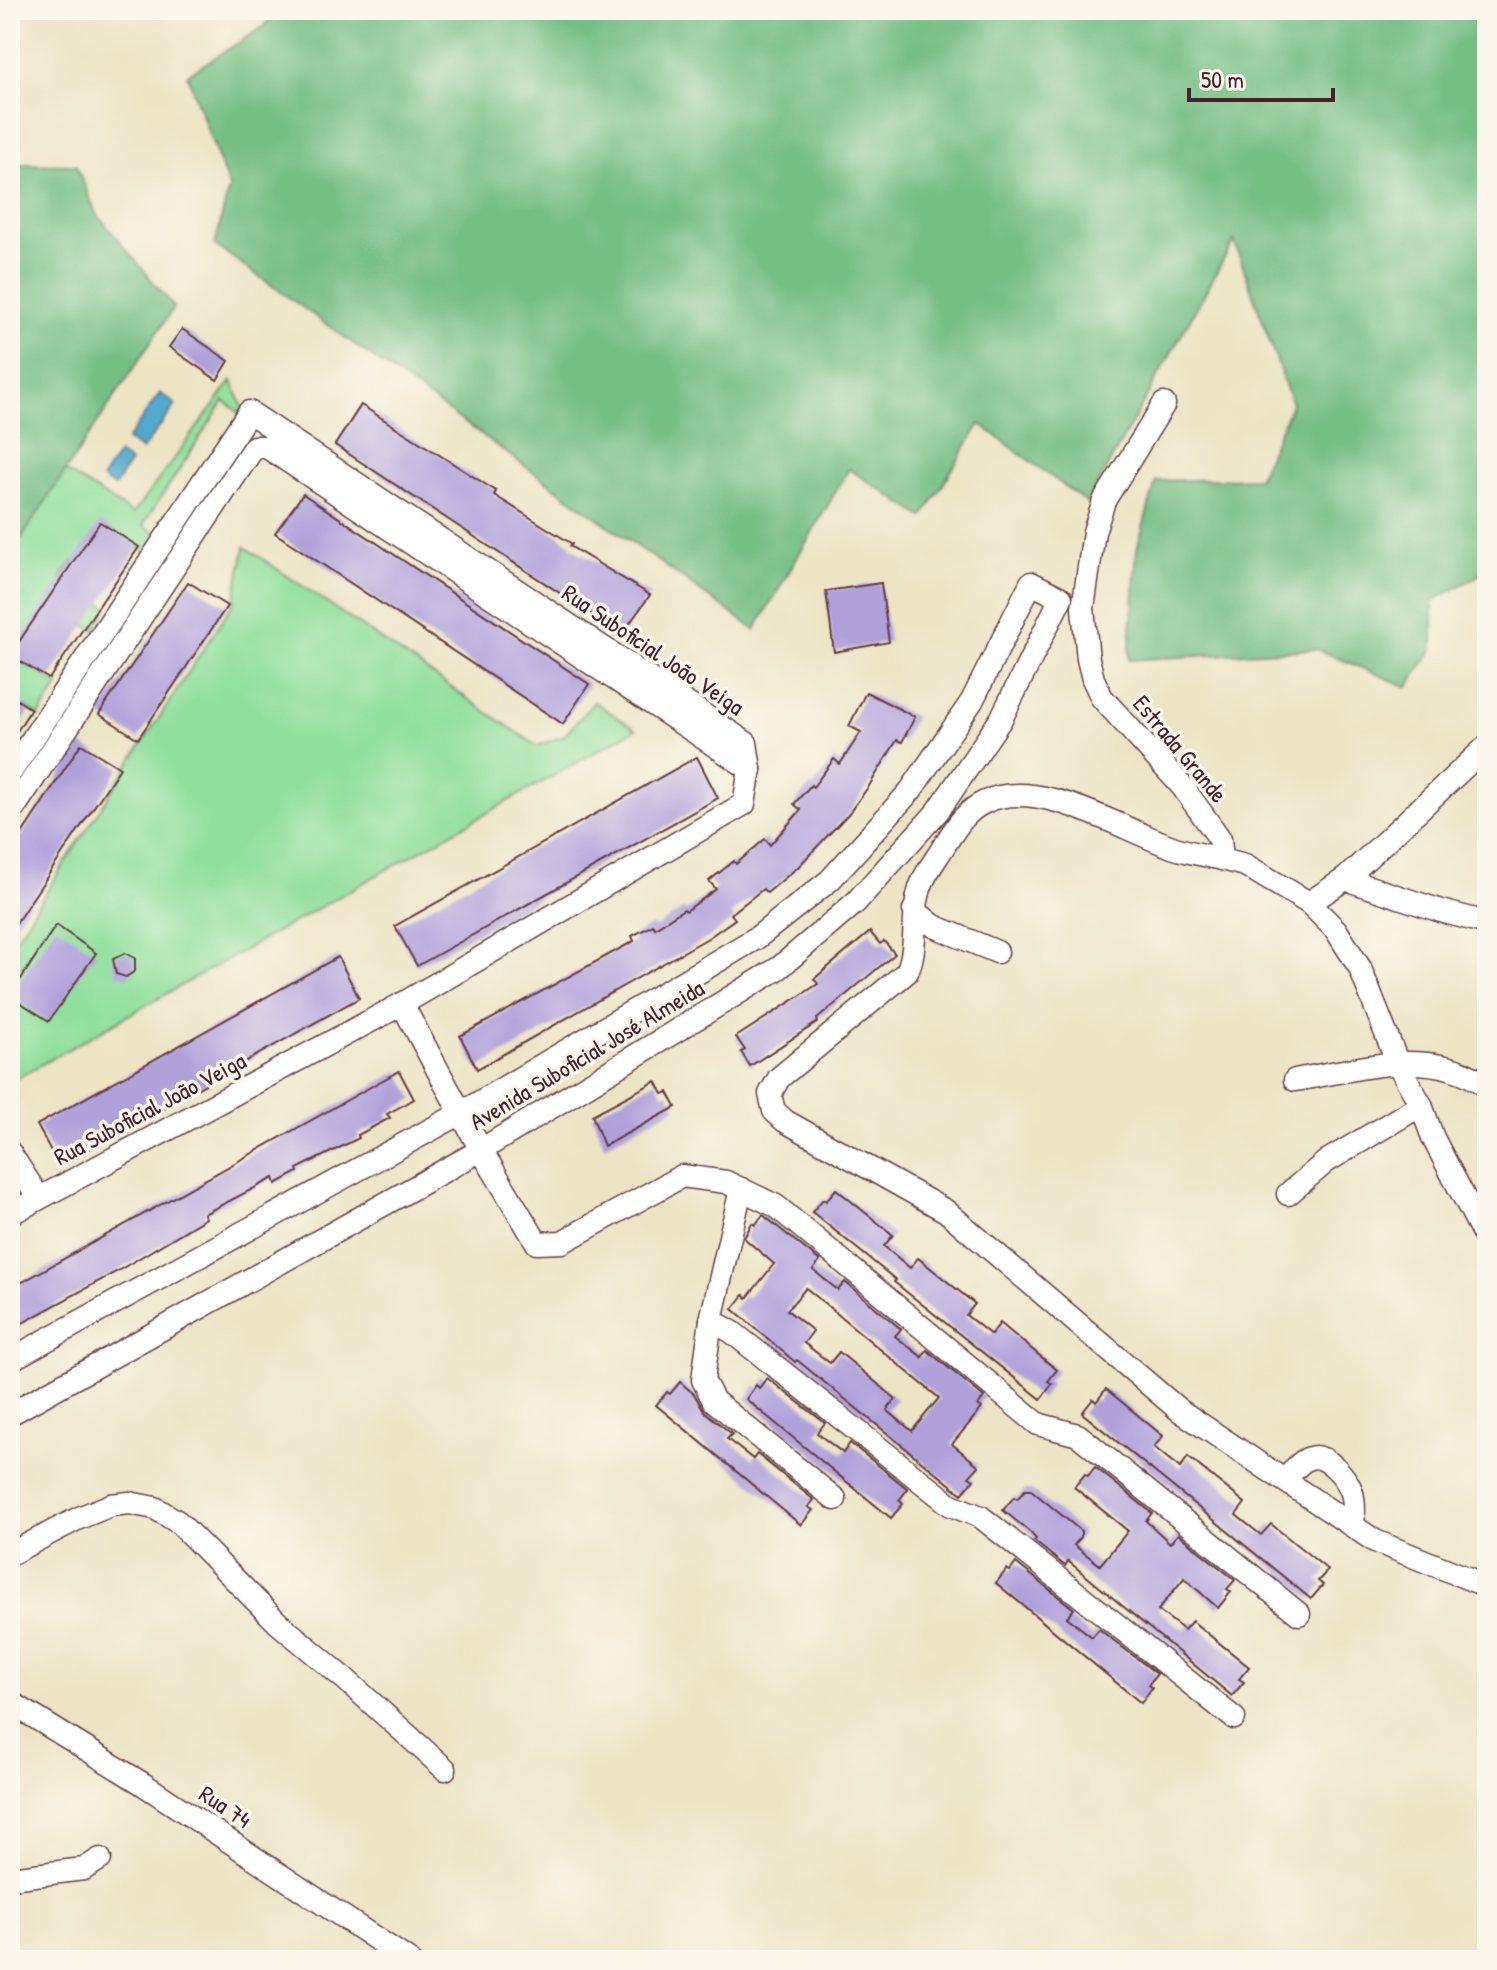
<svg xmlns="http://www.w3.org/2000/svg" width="1497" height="1970" viewBox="0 0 1497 1970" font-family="'Patrick Hand',sans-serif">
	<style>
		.green { fill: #90df9d; stroke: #6d7f64; stroke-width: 2 }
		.forest { fill: #74be84; stroke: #5f6e58; stroke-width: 2 }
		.water { fill: #51a9ce; stroke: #4e647c; stroke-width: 2 }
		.building { fill: #b0a1db; fill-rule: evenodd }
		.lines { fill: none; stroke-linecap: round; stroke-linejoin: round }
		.street-casing { stroke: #623d42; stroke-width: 25 }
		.street { stroke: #fff; stroke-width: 22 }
		.labels { text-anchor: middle; stroke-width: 7; stroke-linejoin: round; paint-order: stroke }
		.street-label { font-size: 24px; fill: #4a1f2b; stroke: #fbf7ec }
	</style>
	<rect width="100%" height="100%" fill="#fbf7ec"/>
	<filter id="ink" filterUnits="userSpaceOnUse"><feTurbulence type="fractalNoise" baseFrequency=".0125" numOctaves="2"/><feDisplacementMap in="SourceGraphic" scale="16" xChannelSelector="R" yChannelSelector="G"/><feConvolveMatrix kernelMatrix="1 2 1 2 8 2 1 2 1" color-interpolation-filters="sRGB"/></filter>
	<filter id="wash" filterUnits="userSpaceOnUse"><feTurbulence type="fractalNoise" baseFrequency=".006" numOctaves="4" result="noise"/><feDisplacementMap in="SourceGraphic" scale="32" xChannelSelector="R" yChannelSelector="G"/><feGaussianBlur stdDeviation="1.8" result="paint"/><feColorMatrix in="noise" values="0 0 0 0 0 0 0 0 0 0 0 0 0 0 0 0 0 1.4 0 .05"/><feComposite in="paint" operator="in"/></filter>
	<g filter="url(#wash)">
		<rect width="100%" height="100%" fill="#ede4c5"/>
		<g class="green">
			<polygon points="232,381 243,408 240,413 224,401 143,525 160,536 149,554 126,539 83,567 73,561 61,578 108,608 94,631 75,616 32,644 22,637 11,654 30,668 36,660 38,672 59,685 39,716 10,695 10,555 65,471 133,514"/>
			<polygon points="245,547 537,746 564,736 594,702 636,729 10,1082 10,948 234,602"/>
		</g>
		<g class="forest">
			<polygon points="273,10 1487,10 1487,574 1481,574 1433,601 1433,649 1408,687 1316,649 1129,660 1137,549 1156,481 1258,478 1292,404 1234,241 1087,503 980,424 923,517 849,469 755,630 215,245 229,187 187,75 265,26"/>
			<polygon points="10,164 76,165 96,213 174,307 10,555"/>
		</g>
		<g class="water">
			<polygon points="160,393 176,405 142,450 127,440"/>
			<polygon points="118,454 130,462 114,487 102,478"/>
		</g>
		<g id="blocks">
			<g class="building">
				<polygon points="182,329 229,361 217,380 169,347"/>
				<polygon points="361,405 496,491 494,495 553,532 572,544 570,546 650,595 622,634 335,445"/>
				<polygon points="303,494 589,684 563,724 275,533"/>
				<polygon points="100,522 139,547 49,679 10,655"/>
				<polygon points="188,582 227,606 138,739 99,714"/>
				<polygon points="881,583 889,642 834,652 826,591"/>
				<polygon points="866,692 915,717 902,742 897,740 869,786 849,813 798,867 767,893 763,889 731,914 735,919 708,938 477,1069 460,1036 634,941 632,936 653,925 655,928 684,909 686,911 716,889 709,881 734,861 736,864 765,839 770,845 801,810 794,804 811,785 813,787 834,759 840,764 861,732 849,726"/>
				<polygon points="10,695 31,709 10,742"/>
				<polygon points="81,744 120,768 10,932 10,852"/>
				<polygon points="697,757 718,798 417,966 395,926"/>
				<polygon points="56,925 96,953 49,1021 10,996"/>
				<polygon points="870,932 880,944 884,941 895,954 817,1019 818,1022 750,1066 741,1052 745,1050 736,1037 818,984 814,979"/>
				<polygon points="125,953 135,958 135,971 126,977 116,974 113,959"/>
				<polygon points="338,957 359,998 59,1166 37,1125"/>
				<polygon points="399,1071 414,1099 387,1114 390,1118 358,1135 359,1138 297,1169 298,1172 276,1184 274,1178 204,1214 206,1218 116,1272 19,1325 17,1322 10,1326 10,1289"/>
				<polygon points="656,1081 663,1094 668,1092 676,1107 604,1146 592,1115"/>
				<polygon points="836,1189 893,1235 884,1246 910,1268 918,1258 975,1304 966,1315 991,1335 1000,1323 1057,1370 1048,1381 1052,1384 1041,1399 894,1282 896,1280 812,1212 823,1199 826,1201"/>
				<path d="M763 1215 820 1261 813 1270 838 1290 845 1282 901 1329 895 1336 922 1357 927 1350 984 1397 978 1405 982 1408 952 1444 979 1466 969 1477 974 1480 962 1494 797 1360 795 1362 733 1309 744 1295 747 1298 774 1264 744 1238 752 1223 755 1225ZM806 1288 939 1398 912 1431 887 1410 896 1399 839 1352 830 1363 804 1343 813 1331 787 1310Z"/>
				<polygon points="767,1378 825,1423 817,1433 843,1453 850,1443 908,1489 899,1500 903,1504 891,1518 746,1399 756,1385 759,1388"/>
				<polygon points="680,1382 694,1394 705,1412 732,1434 727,1439 753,1459 757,1454 814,1500 808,1507 813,1510 801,1525 656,1405 667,1392 670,1394"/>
				<polygon points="1106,1389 1163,1436 1154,1447 1180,1468 1188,1457 1245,1503 1236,1515 1261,1535 1271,1524 1328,1570 1318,1581 1323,1585 1311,1599 1082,1413 1093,1399 1096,1402"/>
				<polygon points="1095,1467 1152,1513 1146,1521 1170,1543 1178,1534 1235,1580 1227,1589 1231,1592 1218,1608 1184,1578 1158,1610 1184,1630 1192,1621 1249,1667 1239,1679 1244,1682 1232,1696 1068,1561 1065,1566 1034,1541 1036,1539 1031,1533 1003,1510 1014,1497 1017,1499 1025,1490 1031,1490 1081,1531 1081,1537 1074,1545 1100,1565 1128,1531 1074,1487 1085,1474 1088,1476"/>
				<polygon points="1016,1563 1074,1609 1067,1617 1092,1637 1099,1629 1157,1674 1148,1685 1152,1688 1141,1703 996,1583 1007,1569 1010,1571"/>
			</g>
		</g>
	</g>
	<g filter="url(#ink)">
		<use href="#blocks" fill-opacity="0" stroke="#623d42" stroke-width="2"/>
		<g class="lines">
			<defs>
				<g id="street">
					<polyline points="1164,404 1104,501 1094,532 1083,608 1088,659 1093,679 1102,698 1182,786 1220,839 1222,859 1245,865 1309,903 1336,930 1360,968 1398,1064 1421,1105 1433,1138 1487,1241"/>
					<polyline points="10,773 249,412 746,743 750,769 744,804 402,1004 10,1214"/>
					<polyline points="10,814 254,447 267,447 750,769"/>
					<path d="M1222 859C1206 855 1190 853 1175 848 1122 830 1039 776 985 802 965 811 955 829 944 846 937 858 927 870 922 883 910 912 919 946 907 972L779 1078 770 1094 774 1111 785 1121 946 1211 1179 1410 1375 1541 1487 1586"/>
					<polyline points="1345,879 1441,911 1487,923"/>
					<polyline points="1309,903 1345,879 1487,746"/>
					<polyline points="914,910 934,926 997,952"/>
					<polyline points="402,1004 481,1150 537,1243 562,1242 682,1176 726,1182 776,1206 1038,1424 1078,1435 1299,1614"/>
					<path d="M1295 1080C1356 1070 1434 1044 1487 1087"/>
					<polyline points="10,1153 39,1198"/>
					<polyline points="741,1189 711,1320 703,1380 714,1401 835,1499"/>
					<polyline points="1288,1194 1327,1161 1421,1105"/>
					<polyline points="711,1320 732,1332 951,1505 981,1517 1234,1718"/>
					<polyline points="10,1360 463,1112 758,937 830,880 911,790 972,701 1031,583 1061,598 1001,719 938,811 855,903 779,968 481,1150 10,1414"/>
					<path d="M1286 1479C1292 1472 1300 1461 1310 1458 1326 1452 1348 1479 1352 1493 1355 1503 1354 1515 1353 1525"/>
					<polyline points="10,1554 79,1518 111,1505 129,1503 155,1508 178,1522 278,1623 345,1679 445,1769"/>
					<polyline points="10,1702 143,1784 408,1960"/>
					<polyline points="10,1878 84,1869 100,1859"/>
				</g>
			</defs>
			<use href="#street" class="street-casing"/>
			<use href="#street" class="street"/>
		</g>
	</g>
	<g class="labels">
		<g class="street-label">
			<text transform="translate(653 650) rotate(34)" y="8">Rua Suboficial João Veiga</text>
			<text transform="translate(1180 749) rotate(50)" y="8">Estrada Grande</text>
			<text transform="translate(587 1055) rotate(-31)" y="8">Avenida Suboficial José Almeida</text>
			<text transform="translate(150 1109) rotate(-28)" y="8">Rua Suboficial João Veiga</text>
			<text transform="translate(225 1807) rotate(34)" y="8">Rua 74</text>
		</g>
	</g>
	<rect width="1497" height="1970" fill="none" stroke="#fbf7ec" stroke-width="40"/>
	<path d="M1189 88v12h144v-12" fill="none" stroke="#4a1f2b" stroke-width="4"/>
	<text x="1201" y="88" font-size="24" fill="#4a1f2b" stroke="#fbf7ec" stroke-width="6" paint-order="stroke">50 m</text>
</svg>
